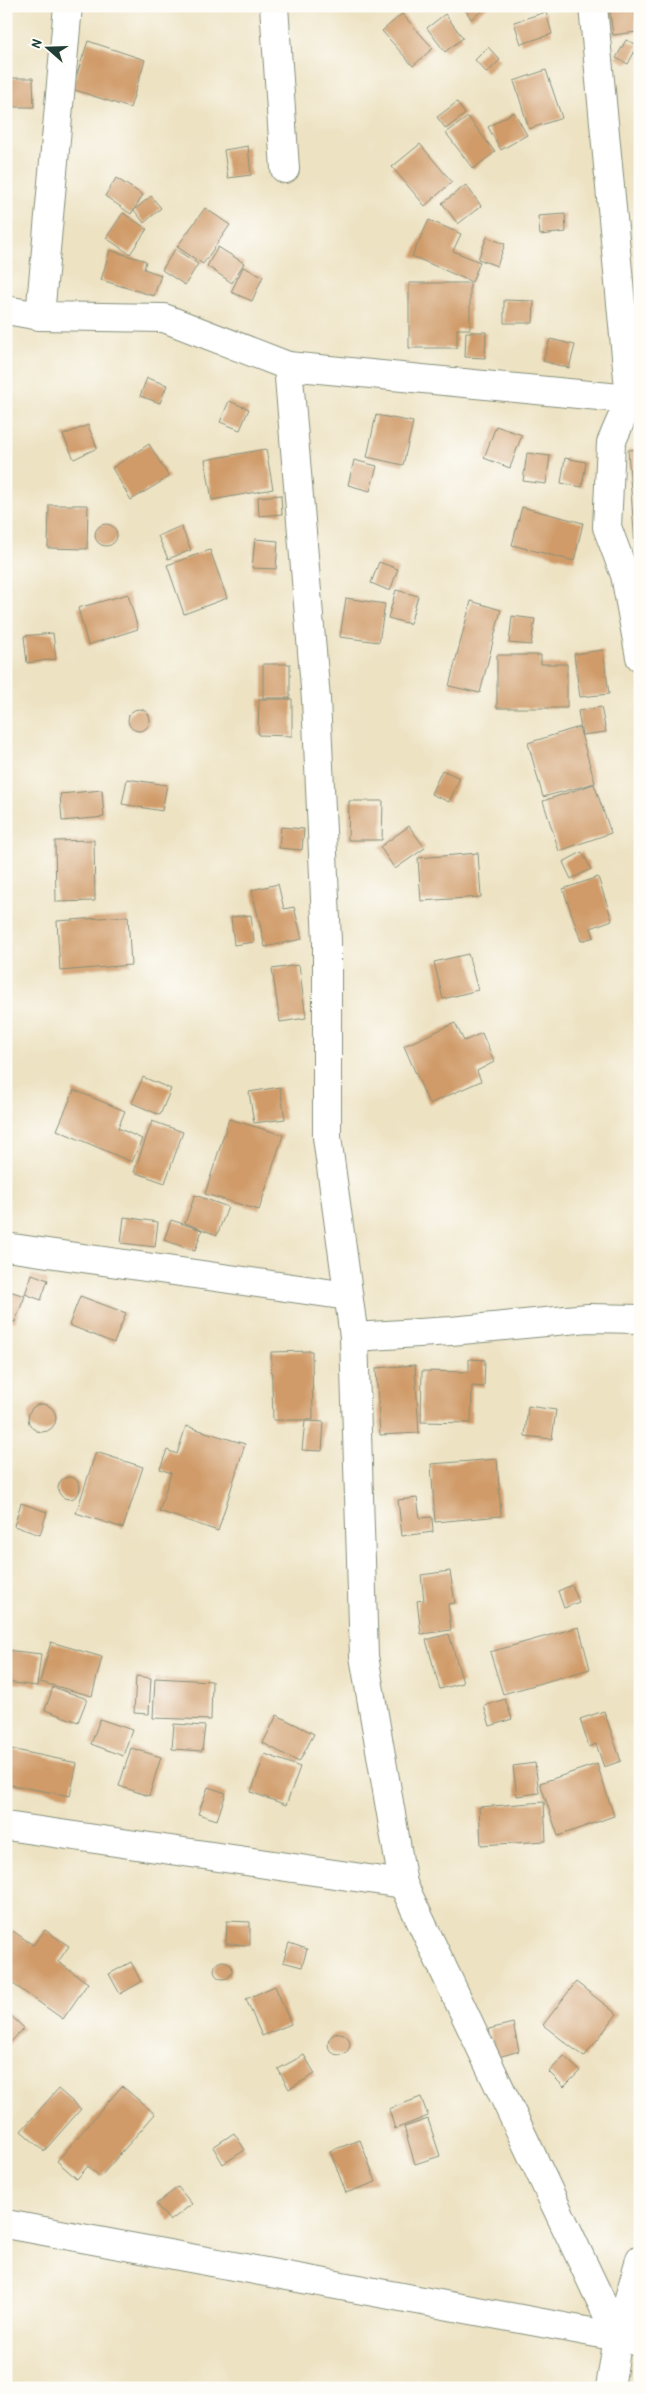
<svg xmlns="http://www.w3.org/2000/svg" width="646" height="2394" viewBox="0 0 646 2394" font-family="'Patrick Hand',sans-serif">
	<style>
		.building { fill: #d09b69 }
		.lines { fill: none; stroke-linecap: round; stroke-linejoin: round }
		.minor-casing { stroke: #86907b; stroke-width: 30 }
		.minor { stroke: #fff; stroke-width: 28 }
	</style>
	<rect width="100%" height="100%" fill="#fdfcf7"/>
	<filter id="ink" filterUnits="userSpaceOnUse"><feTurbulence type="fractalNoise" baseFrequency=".02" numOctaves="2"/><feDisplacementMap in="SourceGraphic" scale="10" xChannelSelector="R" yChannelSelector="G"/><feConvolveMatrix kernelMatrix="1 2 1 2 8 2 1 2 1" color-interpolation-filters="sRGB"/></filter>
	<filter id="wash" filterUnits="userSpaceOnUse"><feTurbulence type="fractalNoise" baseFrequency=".0096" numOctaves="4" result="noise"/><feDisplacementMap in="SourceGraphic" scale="20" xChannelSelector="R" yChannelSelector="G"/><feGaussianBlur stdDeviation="1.12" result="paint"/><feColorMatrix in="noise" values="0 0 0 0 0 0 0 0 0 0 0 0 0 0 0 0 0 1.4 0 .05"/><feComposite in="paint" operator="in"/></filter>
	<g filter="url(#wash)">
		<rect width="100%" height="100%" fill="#ede2c2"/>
		<g id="blocks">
			<g class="building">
				<polygon points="463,6 489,6 471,19"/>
				<polygon points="609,6 634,6 637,32 613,35"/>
				<polygon points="546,12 552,34 521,44 514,22"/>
				<polygon points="402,14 433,48 413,66 382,31"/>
				<polygon points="445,14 463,38 445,52 427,28"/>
				<polygon points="626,40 638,45 628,64 616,58"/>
				<polygon points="88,41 145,60 130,108 72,89"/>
				<polygon points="488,47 500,60 487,73 475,60"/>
				<polygon points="546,70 562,118 529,129 514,81"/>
				<polygon points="7,78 33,78 34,107 7,107"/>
				<polygon points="457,102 465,114 446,129 437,117"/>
				<polygon points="514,112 527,135 501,150 488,127"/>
				<polygon points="468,117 495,152 473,169 446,133"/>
				<polygon points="420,144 452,182 425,206 392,167"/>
				<polygon points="248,146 251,175 228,178 224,150"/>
				<polygon points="116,178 143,195 131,214 105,196"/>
				<polygon points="466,185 481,206 458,224 442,203"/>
				<polygon points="151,196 161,208 144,223 134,210"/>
				<polygon points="205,208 230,225 203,264 177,247"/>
				<polygon points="123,213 147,229 130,254 106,238"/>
				<polygon points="565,214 566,232 540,235 538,216"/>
				<polygon points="429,220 461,234 453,251 480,262 472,282 412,256"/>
				<polygon points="487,237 505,244 497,266 478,259"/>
				<polygon points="218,247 244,263 232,283 207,266"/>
				<polygon points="175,249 198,264 185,285 162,270"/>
				<polygon points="110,250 146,261 144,269 161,275 154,296 101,280"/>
				<polygon points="243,267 263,276 252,301 231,292"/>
				<polygon points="409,283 470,283 470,329 457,329 457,348 409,348"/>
				<polygon points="504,300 534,301 533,323 504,323"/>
				<polygon points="466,332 486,332 485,358 465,357"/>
				<polygon points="550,339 575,345 569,368 543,361"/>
				<polygon points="147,378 167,385 160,403 140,396"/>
				<polygon points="229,401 249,409 240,430 220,422"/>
				<polygon points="376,415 413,422 403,465 367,457"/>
				<polygon points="88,425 97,448 74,459 63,435"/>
				<polygon points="496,426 522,435 510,468 484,458"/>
				<polygon points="149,444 169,477 131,500 112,468"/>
				<polygon points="266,449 273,489 212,500 205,460"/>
				<polygon points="640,449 640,574 637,574 628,450"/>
				<polygon points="527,453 550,456 546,484 523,481"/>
				<polygon points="565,458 586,462 582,487 561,483"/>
				<polygon points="354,460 377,466 370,491 348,485"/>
				<polygon points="281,495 282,514 259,516 258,497"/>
				<polygon points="49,505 88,505 87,549 48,548"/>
				<polygon points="522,507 583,523 574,561 512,545"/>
				<circle cx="106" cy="535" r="11"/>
				<polygon points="181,526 191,550 168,559 158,536"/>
				<polygon points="255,539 278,541 276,569 252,568"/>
				<polygon points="210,550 227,598 184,614 167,565"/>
				<polygon points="379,562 398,569 390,591 371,583"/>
				<polygon points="396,590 418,596 410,624 388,618"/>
				<polygon points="128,594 138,629 88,645 78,608"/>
				<polygon points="346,598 385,604 379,642 340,637"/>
				<polygon points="471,601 501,610 480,693 449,686"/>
				<polygon points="512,616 535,619 531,645 509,643"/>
				<polygon points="53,633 56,659 27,663 24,636"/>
				<polygon points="603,650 609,694 580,697 574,654"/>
				<polygon points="497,655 541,655 541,664 567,664 567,708 497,708"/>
				<rect x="263" y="664" width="27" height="34"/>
				<polygon points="259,699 292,699 292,736 258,735"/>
				<polygon points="601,707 606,732 582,735 578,711"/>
				<circle cx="139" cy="720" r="11"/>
				<polygon points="579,727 595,783 543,797 528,743"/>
				<polygon points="442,770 460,778 449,802 431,794"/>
				<polygon points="127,779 167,785 162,811 122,804"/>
				<polygon points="594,784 611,833 559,851 543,801"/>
				<polygon points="102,790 104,817 62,821 60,794"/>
				<polygon points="349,801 383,801 382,840 348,840"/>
				<polygon points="409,826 425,848 395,869 380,847"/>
				<polygon points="281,827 304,829 302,850 279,848"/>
				<polygon points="94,840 95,901 56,902 55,841"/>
				<polygon points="582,852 591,869 571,879 563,862"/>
				<polygon points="478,853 481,897 421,901 418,858"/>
				<polygon points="598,877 612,920 591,928 594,937 581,941 563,889"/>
				<polygon points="278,884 284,909 294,907 302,939 265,947 252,890"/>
				<polygon points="251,915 254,942 234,945 231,917"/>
				<polygon points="128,916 131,965 60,971 57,921"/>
				<polygon points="468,954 478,990 443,999 434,962"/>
				<polygon points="299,965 306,1018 280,1022 272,969"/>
				<polygon points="455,1023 464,1041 482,1033 494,1062 477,1071 481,1081 429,1104 404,1046"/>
				<polygon points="143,1077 171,1089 160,1115 132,1103"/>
				<polygon points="280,1087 285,1119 254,1123 249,1092"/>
				<polygon points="74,1090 125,1111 118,1128 142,1139 132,1162 57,1130"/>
				<polygon points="229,1119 283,1135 259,1210 205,1194"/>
				<polygon points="152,1121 183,1132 165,1183 134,1172"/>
				<polygon points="195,1195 228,1207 217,1235 185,1223"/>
				<polygon points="124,1217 158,1222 155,1247 121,1243"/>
				<polygon points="171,1220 202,1230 195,1251 164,1240"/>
				<polygon points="32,1274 48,1280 41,1300 25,1294"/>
				<polygon points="6,1290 25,1296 15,1322 6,1319"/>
				<polygon points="80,1296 126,1313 114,1343 69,1325"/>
				<polygon points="312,1351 313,1420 273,1420 271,1352"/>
				<polygon points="469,1359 485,1360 484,1387 472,1386 471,1423 421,1422 422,1371 469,1372"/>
				<polygon points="415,1365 419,1433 380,1435 376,1368"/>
				<circle cx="42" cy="1418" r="14"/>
				<polygon points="528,1406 556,1410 552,1439 525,1436"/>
				<polygon points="305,1421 324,1422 322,1451 302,1450"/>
				<polygon points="186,1426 245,1444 218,1531 159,1511 171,1473 160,1469 167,1450 177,1454"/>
				<polygon points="96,1452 143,1467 123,1528 76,1513"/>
				<polygon points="497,1459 501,1516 435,1522 431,1464"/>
				<circle cx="69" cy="1488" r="11"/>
				<polygon points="417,1498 420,1518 432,1517 433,1532 402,1536 398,1500"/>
				<polygon points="21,1503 47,1512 40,1535 14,1526"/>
				<polygon points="450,1571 455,1603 448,1604 451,1630 421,1634 417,1601 424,1600 421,1575"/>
				<polygon points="572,1585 579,1602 564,1608 558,1591"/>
				<polygon points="579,1627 590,1669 503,1694 490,1652"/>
				<polygon points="449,1634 463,1683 440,1689 426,1640"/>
				<polygon points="51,1642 102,1657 92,1696 40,1682"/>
				<polygon points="6,1650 41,1654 37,1686 6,1682"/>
				<polygon points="136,1676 151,1678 149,1714 134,1713"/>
				<polygon points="155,1678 212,1681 211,1720 153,1718"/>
				<polygon points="53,1687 87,1699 78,1722 45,1710"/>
				<polygon points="505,1699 512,1719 490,1726 484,1706"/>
				<polygon points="604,1711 621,1761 604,1767 596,1744 589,1747 580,1719"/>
				<polygon points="277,1715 314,1734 299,1762 263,1743"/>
				<polygon points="100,1719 132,1730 123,1756 91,1744"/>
				<polygon points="174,1724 205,1726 202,1751 172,1749"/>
				<polygon points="6,1748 77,1763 70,1796 6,1784"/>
				<polygon points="131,1748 161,1757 149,1796 119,1786"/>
				<polygon points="265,1754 300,1767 286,1805 251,1792"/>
				<polygon points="535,1763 539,1793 517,1796 513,1766"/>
				<polygon points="597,1764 614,1816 558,1836 540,1783"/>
				<polygon points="208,1787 226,1793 217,1820 198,1814"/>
				<polygon points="544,1802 546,1841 481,1845 479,1807"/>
				<polygon points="227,1921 250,1922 250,1945 226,1944"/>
				<polygon points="45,1930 69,1946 58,1962 88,1983 63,2019 6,1979 6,1940 13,1931 33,1945"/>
				<polygon points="289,1943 307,1949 302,1967 283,1962"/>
				<circle cx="223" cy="1970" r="9"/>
				<polygon points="131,1962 141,1982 120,1994 109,1974"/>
				<polygon points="576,1982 617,2014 584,2057 543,2025"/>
				<polygon points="275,1986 291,2024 262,2036 246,1999"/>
				<polygon points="6,2011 24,2028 6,2047"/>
				<polygon points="513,2023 519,2051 495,2058 489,2029"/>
				<circle cx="339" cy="2044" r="11"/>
				<polygon points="304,2055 315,2074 289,2089 278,2069"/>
				<polygon points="564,2056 580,2071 564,2087 549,2072"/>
				<polygon points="122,2086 155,2114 100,2177 88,2166 77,2179 57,2161"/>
				<polygon points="58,2089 81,2109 44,2151 21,2131"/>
				<polygon points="421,2097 428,2116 395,2129 389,2109"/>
				<polygon points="428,2119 440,2156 415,2164 404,2127"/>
				<polygon points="234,2133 245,2150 223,2164 213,2147"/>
				<polygon points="360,2140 376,2182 346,2193 330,2151"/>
				<polygon points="178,2187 192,2204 170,2221 156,2204"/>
			</g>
		</g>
	</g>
	<g filter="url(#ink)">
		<use href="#blocks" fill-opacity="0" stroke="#86907b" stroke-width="1"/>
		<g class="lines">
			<defs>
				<g id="minor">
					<polyline points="68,6 40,316 164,318 288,366 316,699 327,942 327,1137 354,1337 364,1656 403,1884 618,2337 640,2342"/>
					<polyline points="274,6 285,169"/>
					<polyline points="593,6 630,399 640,401"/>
					<polyline points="6,310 40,316"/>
					<polyline points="288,366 630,399 611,443 607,527 625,575 640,657"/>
					<polyline points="6,1247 348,1296"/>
					<polyline points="354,1337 451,1331 588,1318 640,1319"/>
					<polyline points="6,1826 403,1884"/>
					<polyline points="6,2224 618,2337"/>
					<polyline points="610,2388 618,2337 640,2259"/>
				</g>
			</defs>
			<use href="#minor" class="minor-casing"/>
			<use href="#minor" class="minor"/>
		</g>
	</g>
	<rect width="646" height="2394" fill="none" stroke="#fdfcf7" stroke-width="25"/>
	<g transform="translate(48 48) rotate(290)" stroke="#fdfcf7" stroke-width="4" paint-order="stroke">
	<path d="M0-4L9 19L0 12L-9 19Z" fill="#1f3d34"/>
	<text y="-8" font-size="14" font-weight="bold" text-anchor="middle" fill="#1f3d34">N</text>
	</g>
</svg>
